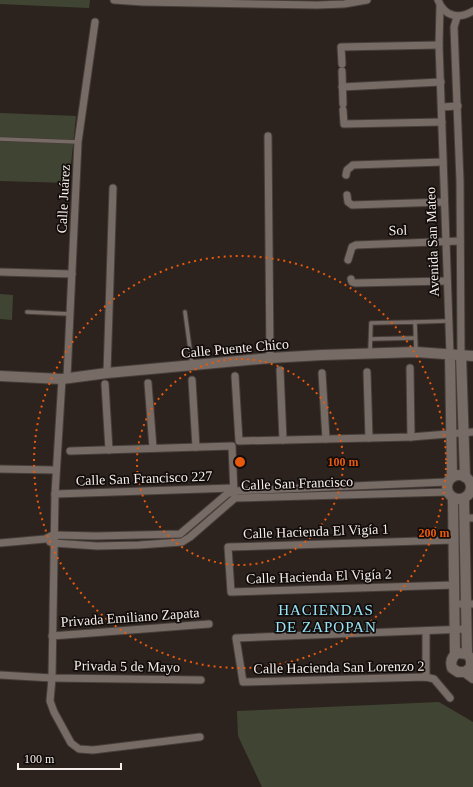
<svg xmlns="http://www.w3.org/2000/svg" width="473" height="787" viewBox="0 0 473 787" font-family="'Times New Roman',serif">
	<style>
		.green { fill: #404533 }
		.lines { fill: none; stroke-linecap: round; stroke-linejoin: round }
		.lane-casing { stroke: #463e3a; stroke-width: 5.5 }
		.street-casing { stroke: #463e3a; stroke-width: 9 }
		.secondary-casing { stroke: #463e3a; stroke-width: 12 }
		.lane { stroke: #776b65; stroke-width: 3.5 }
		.street { stroke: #776b65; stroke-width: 7 }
		.secondary { stroke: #776b65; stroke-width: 10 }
		.ring { fill: none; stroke: #e8590c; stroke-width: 2; stroke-dasharray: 2 4 }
		.labels { text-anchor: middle; stroke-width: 3.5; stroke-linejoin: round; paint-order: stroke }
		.street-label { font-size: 14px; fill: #f5eeeb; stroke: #120d0b }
		.neighbourhood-label { font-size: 15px; letter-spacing: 1px; fill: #98e4f9; stroke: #120d0b }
		.centre { fill: #e8590c; stroke: #120d0b; stroke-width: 2 }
		.ring-label { font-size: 12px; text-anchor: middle; font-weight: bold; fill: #e8590c; stroke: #120d0b; stroke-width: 3.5; stroke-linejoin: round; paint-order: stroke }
	</style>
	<rect width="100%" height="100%" fill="#2d231e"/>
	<g class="green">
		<polygon points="0,0 90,0 89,8 0,4"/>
		<polygon points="0,113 76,116 69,183 0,181"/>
		<polygon points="0,294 13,295 12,320 0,319"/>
		<polygon points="439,702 473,722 473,787 262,787 238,736 237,711"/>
	</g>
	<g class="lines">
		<defs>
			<g id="lane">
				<polyline points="0,139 78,142"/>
				<polyline points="27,312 70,314"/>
				<polyline points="185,312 192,364"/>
				<polyline points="415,322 448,321"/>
				<polyline points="371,339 415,338"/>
				<polyline points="370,352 371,323 415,322 416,351"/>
			</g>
			<g id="street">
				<polyline points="114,0 143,2 317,5 344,4 367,0"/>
				<path d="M438 0C444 16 458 20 473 11"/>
				<polyline points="440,6 439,45 450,354"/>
				<polyline points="457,17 454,27 460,181 461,355"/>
				<polyline points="342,64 341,47 439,45"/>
				<polyline points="342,71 343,104"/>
				<polyline points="342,87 441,82"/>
				<polyline points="442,107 458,106"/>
				<polyline points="343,110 344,124 442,122"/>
				<polyline points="268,136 270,358"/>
				<polyline points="346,175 347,170 353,165 443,162"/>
				<polyline points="347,195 348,202 352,205 444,202"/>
				<polyline points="348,260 352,247 356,245 460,241"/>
				<polyline points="0,272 72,274"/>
				<polyline points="351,279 352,282 355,283 447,281"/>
				<polyline points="410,368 411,437"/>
				<polyline points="280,370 283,440"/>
				<polyline points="367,372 369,438"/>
				<polyline points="107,373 113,188"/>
				<polyline points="322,373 326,439"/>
				<polyline points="235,376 239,441 411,437 473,432"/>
				<polyline points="67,378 78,142 95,22"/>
				<polyline points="62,379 55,494 52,678 50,701 54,712 71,743 79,749 93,750 200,737"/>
				<polyline points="192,380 196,447"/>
				<polyline points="148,383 153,448"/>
				<polyline points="105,384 109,450"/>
				<polyline points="70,451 232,446 234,494"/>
				<polyline points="0,469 56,470"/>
				<polyline points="55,494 233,488"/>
				<polyline points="465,518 473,518"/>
				<polyline points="453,540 228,547 231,592 454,585"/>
				<polyline points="50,542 53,543 97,546 139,545 182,542 190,537 235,498 447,492"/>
				<polyline points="0,543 45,539 53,535 96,536 180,534 227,494 234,491 447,482"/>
				<polyline points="454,604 473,604"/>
				<polyline points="426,631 426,677"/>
				<polyline points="52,636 209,624"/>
				<polyline points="0,675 52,678 201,680"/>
				<polyline points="450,698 434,679 426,677 243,682 236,638 467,629"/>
			</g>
			<g id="secondary">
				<polyline points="450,354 452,477"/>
				<polyline points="461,355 465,477"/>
				<polyline points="0,376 62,379 107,373 270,358 322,355 416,352 473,356"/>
				<circle cx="459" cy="487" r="12"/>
				<polyline points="453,498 455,654"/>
				<polyline points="464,499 467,654"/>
				<path d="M465 672 471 667V659L467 654 458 653C452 656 450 661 452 668L458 672H465L473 678"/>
			</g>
		</defs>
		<use href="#lane" class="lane-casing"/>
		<use href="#street" class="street-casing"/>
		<use href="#secondary" class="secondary-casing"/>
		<use href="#lane" class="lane"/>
		<use href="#street" class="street"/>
		<use href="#secondary" class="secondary"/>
	</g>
	<g class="ring">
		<circle cx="240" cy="462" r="103"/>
		<circle cx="240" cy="462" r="206"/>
	</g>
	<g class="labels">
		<g class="street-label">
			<text transform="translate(63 199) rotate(-87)" y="5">Calle Juárez</text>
			<text transform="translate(398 230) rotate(-2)" y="5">Sol</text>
			<text transform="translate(432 242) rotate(-92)" y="5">Avenida San Mateo</text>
			<text transform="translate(235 348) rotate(-5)" y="5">Calle Puente Chico</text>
			<text transform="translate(144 478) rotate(-2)" y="5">Calle San Francisco 227</text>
			<text transform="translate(297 483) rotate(-2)" y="5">Calle San Francisco</text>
			<text transform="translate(316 531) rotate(-2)" y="5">Calle Hacienda El Vigía 1</text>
			<text transform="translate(319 576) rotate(-2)" y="5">Calle Hacienda El Vigía 2</text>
			<text transform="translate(130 617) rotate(-4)" y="5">Privada Emiliano Zapata</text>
			<text transform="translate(127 666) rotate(1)" y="5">Privada 5 de Mayo</text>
			<text transform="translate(339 667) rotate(-1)" y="5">Calle Hacienda San Lorenzo 2</text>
		</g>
		<g class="neighbourhood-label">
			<text x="326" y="615">HACIENDAS<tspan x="326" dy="17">DE ZAPOPAN</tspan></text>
		</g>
	</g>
	<circle cx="240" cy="462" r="6" class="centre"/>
	<g class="ring-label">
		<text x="343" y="466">100 m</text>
		<text x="434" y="537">200 m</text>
	</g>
	<path d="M18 763v6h103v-6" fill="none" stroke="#f5eeeb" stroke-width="2"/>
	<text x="24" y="763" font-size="12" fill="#f5eeeb" stroke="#120d0b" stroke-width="3" paint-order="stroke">100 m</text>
</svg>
